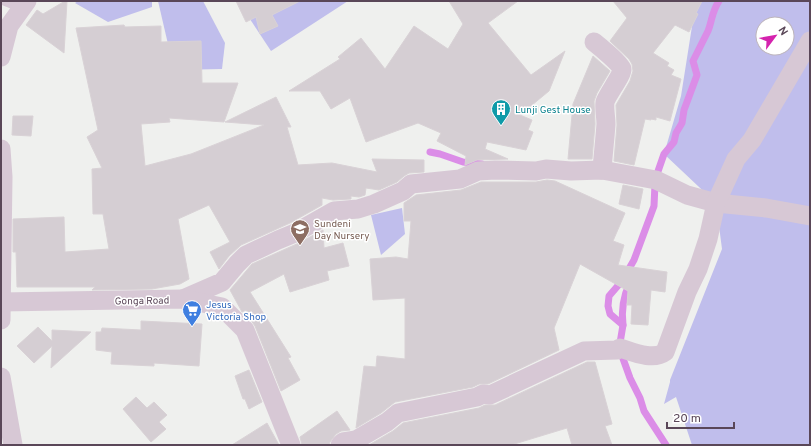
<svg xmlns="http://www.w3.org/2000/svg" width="811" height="446" viewBox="0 0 811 446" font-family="Overpass,sans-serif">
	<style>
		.green { fill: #c0beec; fill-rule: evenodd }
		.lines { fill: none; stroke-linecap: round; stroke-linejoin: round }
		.stream { stroke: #db8de7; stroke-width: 7 }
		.building { fill: #d5ced3; stroke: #d9d2d6 }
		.lane { stroke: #d7c8d5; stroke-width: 10 }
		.street { stroke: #d7c8d5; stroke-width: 19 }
		.labels { text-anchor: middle; stroke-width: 3; stroke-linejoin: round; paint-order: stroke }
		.culture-label { font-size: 10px; fill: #0d838f; stroke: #fff; text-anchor: start }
		.education-label { font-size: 10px; fill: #785e54; stroke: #fff; text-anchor: start }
		.street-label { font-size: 10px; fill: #5a4758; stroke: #fff }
		.shop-label { font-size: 10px; fill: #366cbe; stroke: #fff; text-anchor: start }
	</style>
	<rect width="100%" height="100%" fill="#eff0ee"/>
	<g class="green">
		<polygon points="78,1 152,1 152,7 108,22 75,3"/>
		<polygon points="158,1 203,1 225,43 222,69 174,70"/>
		<polygon points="238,1 348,1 271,51"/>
		<path d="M696 1H810V445H692L676 397 664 404 670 382V380L722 249 716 203 664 154 681 96ZM763 24H787V48H763Z"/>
		<polygon points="402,208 405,234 381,255 371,215"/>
	</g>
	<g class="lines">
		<g class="stream">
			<polyline points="430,152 440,154 463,162 482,164"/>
			<path d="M656 177 664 154 674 142 676 133 682 123 684 110 697 75 693 61C698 51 703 41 708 31 712 21 712 11 719 1"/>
			<path d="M623 325C621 310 624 295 630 282"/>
			<polyline points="620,343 623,325 610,314 608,306 609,296 622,281 634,260 654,206 655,184 652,183"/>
			<polyline points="621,353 630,378 640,398 644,411 666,445"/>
		</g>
	</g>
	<g class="building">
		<polygon points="65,1 67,1 64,53 26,25 37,10 43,14"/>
		<polygon points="236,1 300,1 272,15 278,26 260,34 256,17 246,22"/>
		<polygon points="449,1 518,1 488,23 531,75 565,51 549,91 520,115 532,120 528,130 533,132 526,150 487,142 485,149 508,159 477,160 465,165 466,156 437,141 441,133 418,123 366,142 350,98 331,109 320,91 289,91 340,59 338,57 361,38 385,69 414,26 448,49 463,24"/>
		<polygon points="613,1 702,1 696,13 698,14 689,32 675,25 653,53 669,63 667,66 674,70 671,75 681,79 670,121 656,117 656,120 651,119 651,120 645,119 634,165 614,161 617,125 616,105 630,81 633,71 632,64 629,59 610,41 627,18"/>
		<polygon points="124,25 125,27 161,26 161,42 201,41 202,83 238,83 224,122 169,118 170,122 141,124 145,166 191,154 264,125 225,122 276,97 291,127 287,127 298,165 332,163 377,172 372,159 424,160 424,172 409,173 404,176 397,182 379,190 366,188 365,195 359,197 351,196 351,199 333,200 322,198 322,205 290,223 241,245 229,256 219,269 210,252 230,242 209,205 178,219 189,279 180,284 152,289 92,290 95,287 17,287 16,252 13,252 13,219 64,217 65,252 109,249 103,214 93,214 92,169 102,168 87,137 98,130 76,28"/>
		<polygon points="593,56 610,71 597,93 594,101 595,124 592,159 568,159 573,104"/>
		<polygon points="13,116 33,116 31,136 12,135"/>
		<polygon points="547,180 555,181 625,213 613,241 624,245 618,265 667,272 665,292 651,290 648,325 631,324 632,305 627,305 628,291 580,264 554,328 559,350 488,384 479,384 473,387 395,402 381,413 356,428 364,366 376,367 377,356 405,359 405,298 373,300 370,259 396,257 408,259 411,221 404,221 404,203 416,195 461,190 481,182 536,182"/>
		<polygon points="623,185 643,189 639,209 619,204"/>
		<polygon points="323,230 324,248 343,243 349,266 327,271 329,280 290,292 284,274 250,292 291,357 288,358 300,380 281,391 255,326 250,319 246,310 242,312 241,310 230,290 252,264 299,243"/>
		<polygon points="141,321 202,324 199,366 154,363 154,366 111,364 112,352 96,350 96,332 101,332 102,328 141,330"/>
		<polygon points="38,327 52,341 52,330 91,332 51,368 52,346 34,363 17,346"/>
		<polygon points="587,362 595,362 612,424 605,426 612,445 572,445 567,428 511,445 369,445 393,431 403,423 479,408 485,405 495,405"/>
		<polygon points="249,370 262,402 249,409 245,399 243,399 235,376"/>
		<polygon points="136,397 147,408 154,402 167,415 159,422 166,429 151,442 123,409"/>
		<polygon points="337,411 350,430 341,431 336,434 330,442 329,445 302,445 300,437"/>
		<polygon points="267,423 279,445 232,445"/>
	</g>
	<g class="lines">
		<polyline class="lane" points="5,1 22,8"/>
		<g class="street">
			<path d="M594 42C599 46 621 64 622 69 623 74 607 95 605 102 604 109 606 117 606 124 605 139 603 155 602 170"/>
			<polyline points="1,57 9,26 27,1"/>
			<polyline points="1,149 3,177 1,320"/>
			<polyline points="183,299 222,282 237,264 246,255 278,240 295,233 334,211 358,209 374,204 403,191 411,184 460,179 478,171 495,170 536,171 546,169 571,171 602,170 656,180 687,195 716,203 766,208 810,216"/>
			<polyline points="1,302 183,299 222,307 245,330 291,445"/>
			<polyline points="1,377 13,445"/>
			<path d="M340 445 343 442 356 440 387 422 398 413 477 397 483 394 490 395 584 351 617 350 620 348C633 352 653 361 665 352L687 292 698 269 708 239 716 203 736 159 752 140 810 41"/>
		</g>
	</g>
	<defs>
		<symbol id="building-pin" viewBox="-11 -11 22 30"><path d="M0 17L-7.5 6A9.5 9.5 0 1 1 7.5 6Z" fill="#0f9aa8" stroke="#fff"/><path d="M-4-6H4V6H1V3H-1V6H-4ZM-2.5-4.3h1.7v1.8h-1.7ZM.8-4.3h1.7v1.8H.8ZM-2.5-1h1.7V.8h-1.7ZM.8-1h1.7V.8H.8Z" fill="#fff"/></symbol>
		<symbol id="school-pin" viewBox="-11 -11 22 30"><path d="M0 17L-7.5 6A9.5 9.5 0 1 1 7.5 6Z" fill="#8d6e63" stroke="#fff"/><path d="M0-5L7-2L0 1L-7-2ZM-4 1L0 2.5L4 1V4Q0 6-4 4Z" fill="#fff"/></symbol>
		<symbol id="supermarket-pin" viewBox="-11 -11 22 30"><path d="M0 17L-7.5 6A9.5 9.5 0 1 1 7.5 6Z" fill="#3f7fe0" stroke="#fff"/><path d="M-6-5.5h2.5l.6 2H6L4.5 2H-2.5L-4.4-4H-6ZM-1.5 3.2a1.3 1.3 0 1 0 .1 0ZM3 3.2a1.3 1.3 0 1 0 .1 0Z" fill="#fff"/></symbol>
	</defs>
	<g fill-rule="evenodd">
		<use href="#building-pin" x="490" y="98" width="22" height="30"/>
		<use href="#school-pin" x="289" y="218" width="22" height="30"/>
		<use href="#supermarket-pin" x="181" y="299" width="22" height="30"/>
	</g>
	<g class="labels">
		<g class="culture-label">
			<text x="515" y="113">Lunji Gest House</text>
		</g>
		<g class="education-label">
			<text x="314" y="227">Sundeni<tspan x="314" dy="12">Day Nursery</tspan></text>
		</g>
		<g class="street-label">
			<text transform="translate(142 300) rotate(-1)" y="4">Gonga Road</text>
		</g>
		<g class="shop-label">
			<text x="206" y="308">Jesus<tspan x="206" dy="12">Victoria Shop</tspan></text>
		</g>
	</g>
	<rect width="811" height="446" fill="none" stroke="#5a4758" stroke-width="4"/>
	<g transform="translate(775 36) rotate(58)"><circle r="19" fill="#ffffff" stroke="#bdb5bc"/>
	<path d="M0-3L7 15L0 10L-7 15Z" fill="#d523ae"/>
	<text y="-6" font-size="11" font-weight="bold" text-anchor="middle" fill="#5a4758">N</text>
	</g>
	<path d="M667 422v6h67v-6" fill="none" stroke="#5a4758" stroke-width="2"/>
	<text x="673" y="422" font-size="12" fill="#5a4758" stroke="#ffffff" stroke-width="3" paint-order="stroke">20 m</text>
</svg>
